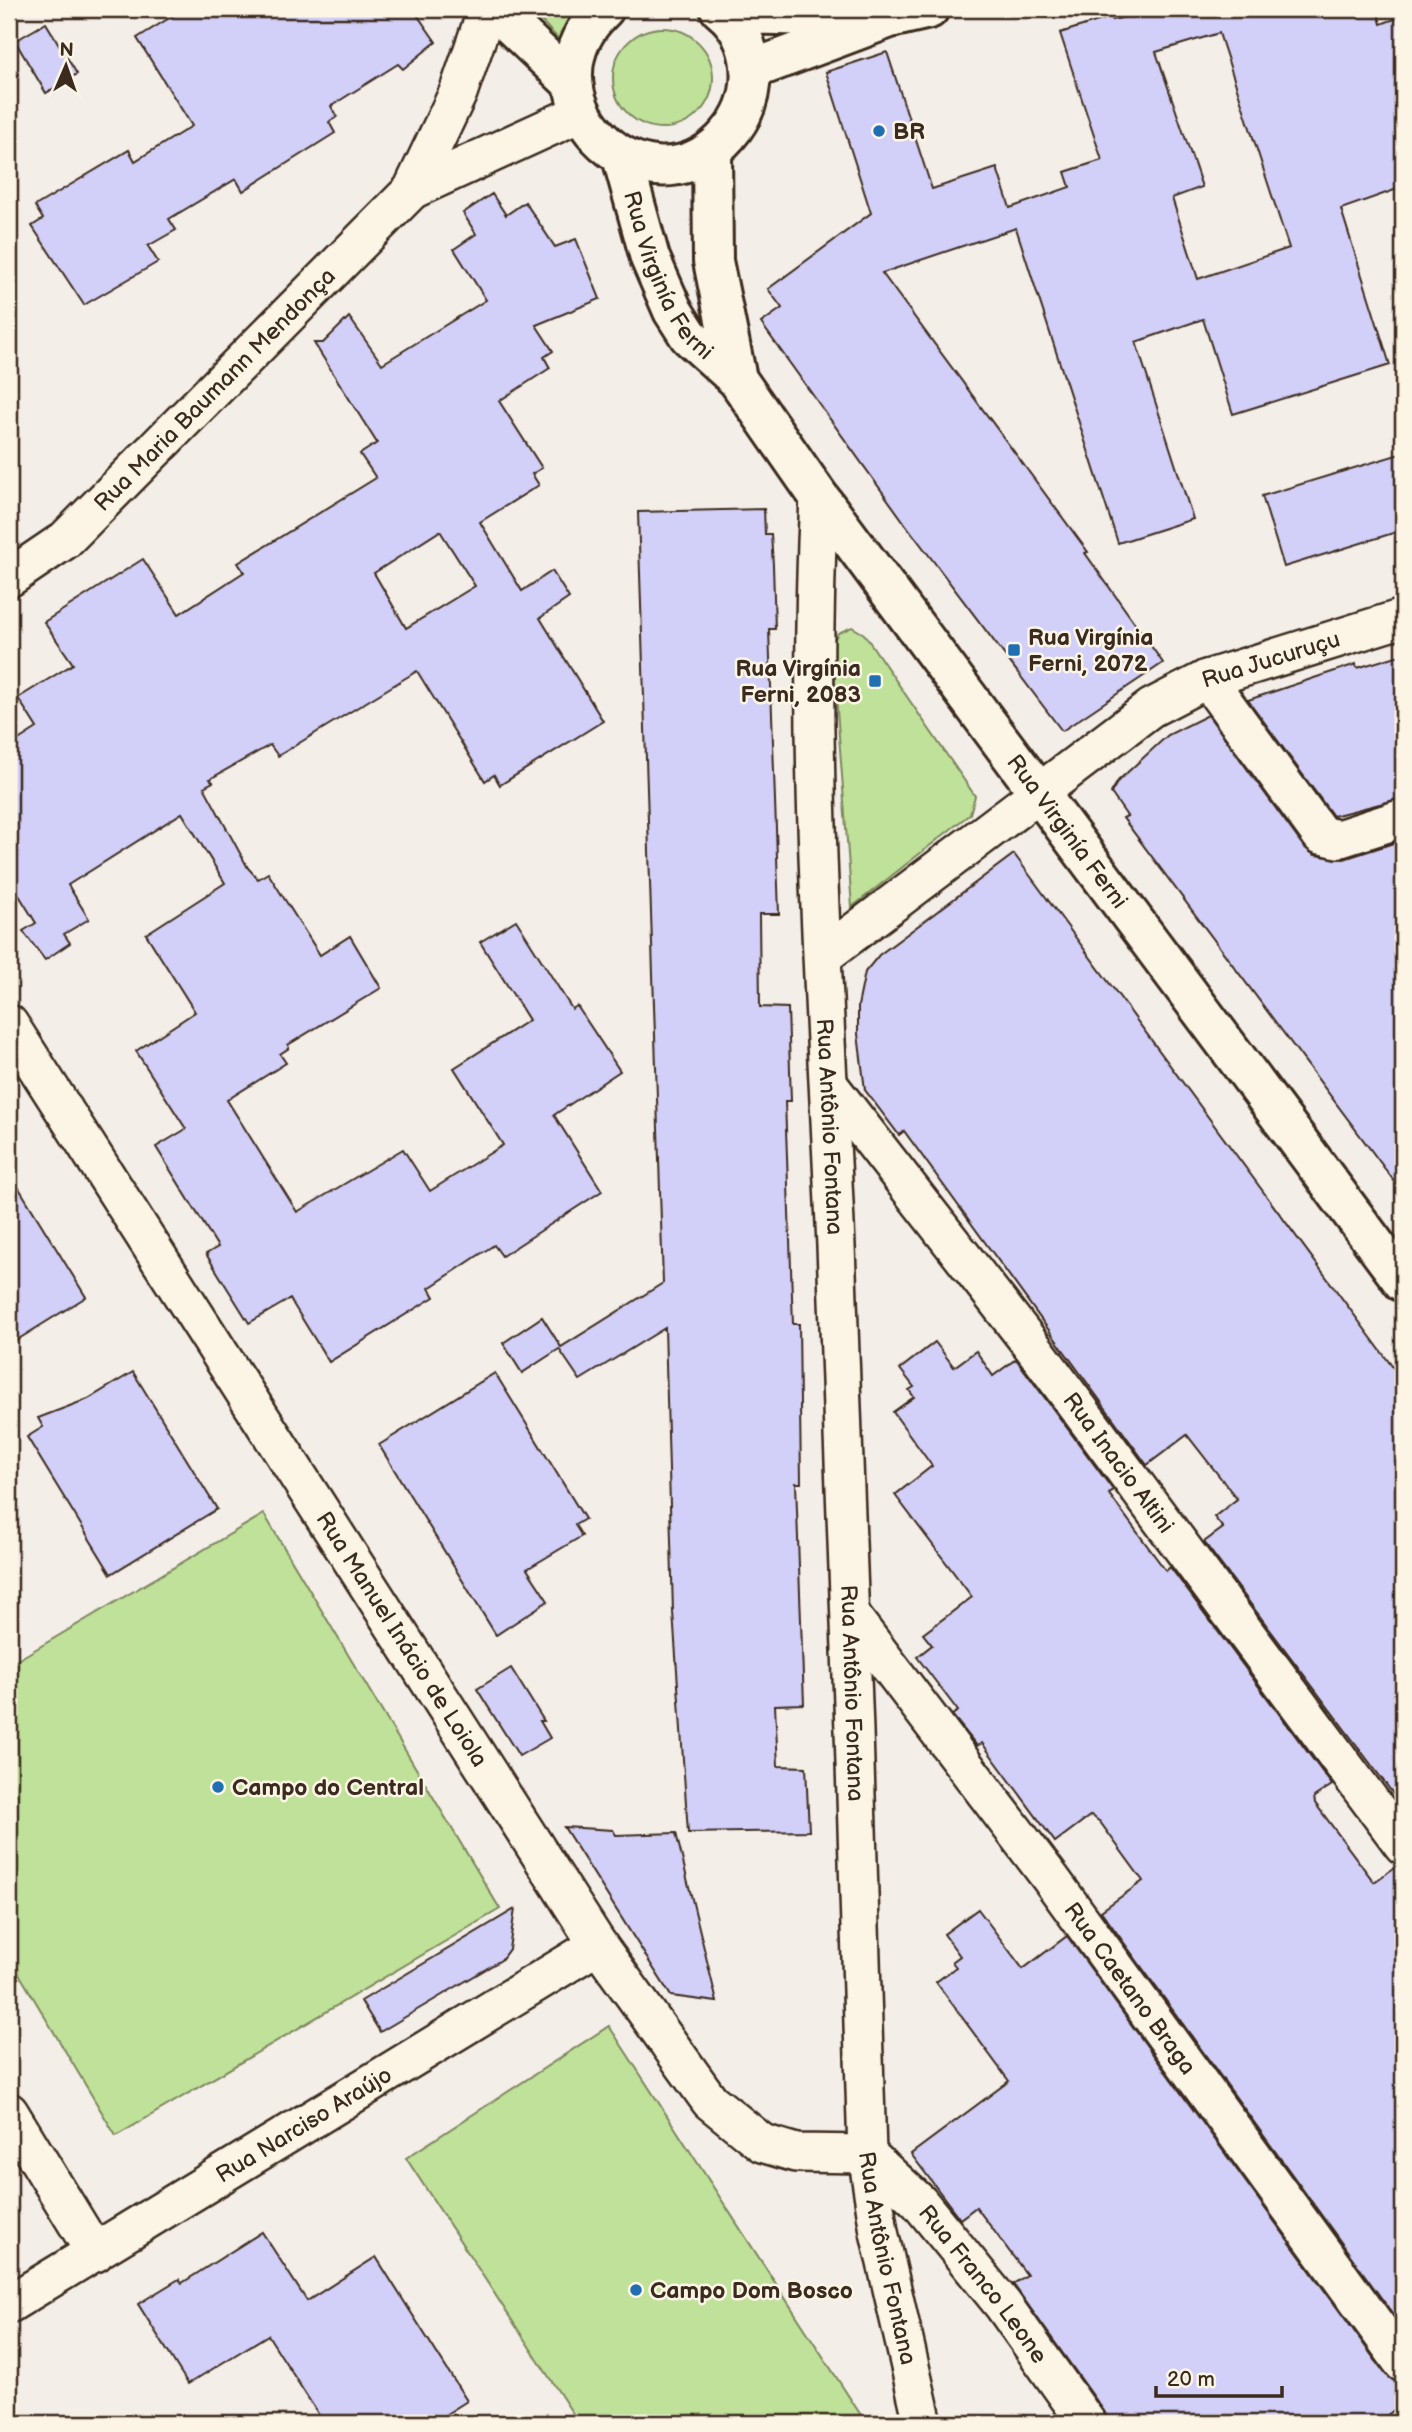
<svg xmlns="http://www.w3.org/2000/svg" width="1412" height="2432" viewBox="0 0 1412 2432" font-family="'Balsamiq Sans',sans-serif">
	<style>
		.green { fill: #bfe19a; stroke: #7d865c; stroke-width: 2 }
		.building { fill: #d2d0f8; stroke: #3b2a1e; stroke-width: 2; fill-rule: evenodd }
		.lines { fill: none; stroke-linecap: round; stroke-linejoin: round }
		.minor-casing { stroke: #3b2a1e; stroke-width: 42 }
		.tertiary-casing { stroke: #3b2a1e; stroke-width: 44 }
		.secondary-casing { stroke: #3b2a1e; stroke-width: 44 }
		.minor { stroke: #fcf5e5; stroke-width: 37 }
		.tertiary { stroke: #fcf5e5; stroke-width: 38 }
		.secondary { stroke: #fcf5e5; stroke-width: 38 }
		.poi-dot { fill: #1f6fb2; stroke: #fcf5e5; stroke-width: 2.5 }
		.labels { text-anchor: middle; stroke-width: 5; stroke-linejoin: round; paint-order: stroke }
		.poi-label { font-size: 23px; font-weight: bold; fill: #3b2a1e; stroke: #fcf5e5; text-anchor: start }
		.street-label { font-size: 23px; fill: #3b2a1e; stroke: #fcf5e5 }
	</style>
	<rect width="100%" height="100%" fill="#f4eee9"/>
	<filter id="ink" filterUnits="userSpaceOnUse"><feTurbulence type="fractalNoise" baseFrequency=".0143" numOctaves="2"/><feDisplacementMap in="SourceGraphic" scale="14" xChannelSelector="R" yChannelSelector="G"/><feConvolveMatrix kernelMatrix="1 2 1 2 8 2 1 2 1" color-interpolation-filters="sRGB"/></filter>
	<g filter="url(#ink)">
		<g class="green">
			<polygon points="530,9 584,9 565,46"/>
			<circle cx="663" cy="78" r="50"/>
			<polygon points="852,627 864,634 975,796 970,814 852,907 832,644 838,633"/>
			<polygon points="264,1514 500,1909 116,2136 9,1957 9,1665"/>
			<polygon points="609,2026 866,2423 579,2423 406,2158"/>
		</g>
		<g class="building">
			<polygon points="184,9 413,9 436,42 403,69 398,64 331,106 337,117 329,122 335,133 243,191 236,179 169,219 176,230 148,246 158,262 84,305 32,226 43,219 35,206 129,150 135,161 192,126 137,38"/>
			<path d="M1159 9H1377L1381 24 1403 16V187L1341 209 1390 365 1233 414 1203 319 1136 342 1193 519 1118 543 1016 228 882 273 1088 552 1085 553 1163 663 1062 731 909 529 761 323 782 308 768 289 871 213 826 72 887 52 932 189 997 168 1010 208 1070 187 1065 172 1102 160 1060 33 1111 17 1112 20ZM1219 33 1289 248 1198 279 1172 198 1202 187 1156 52Z"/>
			<polygon points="46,23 77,74 46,93 15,41"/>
			<path d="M492 194 506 215 525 202 555 247 576 239 600 299 536 325 553 351 544 357 550 368 499 401 542 468 532 474 539 485 480 522 522 591 552 571 569 598 540 618 603 721 500 785 494 775 485 781 417 671 278 756 270 745 210 779 213 782 204 787 248 868 258 879 268 873 320 955 350 936 381 988 288 1045 289 1048 280 1054 286 1063 227 1100 297 1212 403 1149 430 1191 503 1145 454 1068 529 1020 480 942 516 920 572 1009 577 1006 620 1071 554 1115 602 1191 502 1256 494 1245 429 1288 434 1297 329 1362 290 1299 249 1323 206 1254 218 1247 156 1147 186 1129 136 1051 195 1012 146 934 225 883 182 813 68 885 89 919 64 934 70 943 45 960 23 931 36 923 9 879V746L37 728 18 698 73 664 44 622 143 559 179 614 244 572 238 563 376 478 360 454 377 443 314 343H323L349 317 382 364 486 300 454 249 476 234 463 213ZM440 531 475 586 406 628 374 573Z"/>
			<polygon points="1403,453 1403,530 1284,567 1262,496"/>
			<polygon points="764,509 765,534 771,534 773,565 775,629 769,629 779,914 759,914 760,1007 788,1008 791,1101 785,1101 793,1324 799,1324 801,1483 796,1483 804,1704 775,1705 778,1766 806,1767 809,1831 688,1833 673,1612 665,1328 580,1380 559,1349 522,1373 503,1343 542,1317 561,1347 663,1283 638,512"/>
			<polygon points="1403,654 1403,798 1333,816 1248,700 1356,664 1357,668"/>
			<polygon points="1208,715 1304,847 1315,855 1344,859 1403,840 1403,1193 1123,818 1127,816 1111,793 1118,781 1168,735"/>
			<polygon points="1014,854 1403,1381 1403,1807 1204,1542 1223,1528 1214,1517 1237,1499 1187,1435 1147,1465 904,1131 899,1135 865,1090 858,1034 858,1006 865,972 879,955"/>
			<polygon points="9,1172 86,1297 9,1345"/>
			<polygon points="935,1342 954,1367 976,1351 993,1376 1016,1359 1113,1490 1109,1494 1166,1571 1170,1567 1332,1785 1314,1797 1315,1803 1374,1882 1398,1865 1403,1866 1403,2328 1101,1911 1143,1881 1100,1822 1091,1815 1055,1842 982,1743 977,1746 952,1715 958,1711 917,1657 932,1645 923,1634 972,1597 895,1495 932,1466 893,1412 914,1397 909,1390 914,1387 900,1369"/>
			<polygon points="133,1372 217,1509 111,1574 27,1437 43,1427 38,1418 88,1399"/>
			<polygon points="495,1373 585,1519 575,1525 582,1536 527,1569 548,1601 496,1635 379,1445"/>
			<polygon points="511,1668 544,1721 540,1721 550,1738 519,1756 477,1689"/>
			<polygon points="564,1827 613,1830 616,1835 676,1833 717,2002 671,1996"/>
			<polygon points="515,1909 509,1949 501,1960 380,2032 361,2001"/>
			<polygon points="978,1909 1023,1969 1067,1936 1386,2375 1403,2384 1403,2403 1377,2423 1110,2423 1104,2411 1013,2284 1027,2275 976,2207 960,2219 911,2154 1009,2081 936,1982 956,1967 952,1962 960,1956 944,1934"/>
			<polygon points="262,2232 307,2301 376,2257 467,2401 432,2423 324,2423 268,2335 188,2384 138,2304 179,2279 182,2283"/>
		</g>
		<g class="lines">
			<defs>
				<g id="minor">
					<polyline points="412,190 580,113"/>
					<path id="s1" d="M819 497C806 747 825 997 836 1246 849 1549 858 1851 867 2154L879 2232 923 2423"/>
					<path id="s2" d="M9 578 65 540 412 190 458 93 487 9"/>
					<polyline points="1207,679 1321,835 1338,839 1403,818"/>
					<path id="s3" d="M823 956 1151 708 1207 679 1403 618"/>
					<path id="s4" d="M9 1024 598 1945 710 2101 762 2143 796 2153 867 2154"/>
					<path id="s5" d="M829 1085 1033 1347 1403 1845"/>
					<path id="s6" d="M852 1617 1051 1879 1403 2363"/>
					<polyline points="9,2112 95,2253"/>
					<path id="s7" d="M867 2154 919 2202 1003 2305 1087 2423"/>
					<path id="s8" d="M9 2304 598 1945"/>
				</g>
				<g id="tertiary">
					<polyline points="712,150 713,261 737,379"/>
					<path id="s9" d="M622 157 650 258 673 311 689 336 737 379 819 497 1403 1282"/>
				</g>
				<g id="secondary">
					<polyline points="494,9 572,83"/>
					<path d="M604 9C514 94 640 221 722 141 738 125 748 107 750 85 753 57 743 26 720 9"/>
					<polyline points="726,14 871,17"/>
					<polyline points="751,70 890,18 929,9"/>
				</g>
			</defs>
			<use href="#minor" class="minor-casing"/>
			<use href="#tertiary" class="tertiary-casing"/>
			<use href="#secondary" class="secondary-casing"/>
			<use href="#minor" class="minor"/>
			<use href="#tertiary" class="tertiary"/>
			<use href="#secondary" class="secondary"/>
		</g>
	</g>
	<g class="poi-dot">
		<circle cx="879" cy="131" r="7"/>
		<rect x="1007" y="643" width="14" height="14" rx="3.5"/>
		<rect x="868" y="674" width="14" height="14" rx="3.5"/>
		<circle cx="218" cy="1787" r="7"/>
		<circle cx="636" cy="2290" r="7"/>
	</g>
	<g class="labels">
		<g class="poi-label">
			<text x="893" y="139">BR</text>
			<text x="1028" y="645">Rua Virgínia<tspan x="1028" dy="26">Ferni, 2072</tspan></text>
			<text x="861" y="676" text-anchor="end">Rua Virgínia<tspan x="861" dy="26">Ferni, 2083</tspan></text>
			<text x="232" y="1795">Campo do Central</text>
			<text x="650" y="2298">Campo Dom Bosco</text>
		</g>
		<g class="street-label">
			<text dy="8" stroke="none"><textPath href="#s9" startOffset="128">Rua Virginía Ferni</textPath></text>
			<text dy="8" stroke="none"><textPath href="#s2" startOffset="280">Rua Maria Baumann Mendonça</textPath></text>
			<text dy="8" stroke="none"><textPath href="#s3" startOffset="541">Rua Jucuruçu</textPath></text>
			<text dy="8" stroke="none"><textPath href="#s9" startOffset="817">Rua Virginía Ferni</textPath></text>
			<text dy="8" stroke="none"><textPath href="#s1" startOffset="630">Rua Antônio Fontana</textPath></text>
			<text dy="8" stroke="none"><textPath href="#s5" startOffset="476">Rua Inacio Altini</textPath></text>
			<text dy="8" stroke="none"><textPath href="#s4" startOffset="730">Rua Manuel Inácio de Loiola</textPath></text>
			<text dy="8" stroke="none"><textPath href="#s1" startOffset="1197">Rua Antônio Fontana</textPath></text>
			<text dy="8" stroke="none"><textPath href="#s6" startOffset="464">Rua Caetano Braga</textPath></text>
			<text dy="8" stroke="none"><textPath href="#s8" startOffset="345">Rua Narciso Araújo</textPath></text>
			<text dy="8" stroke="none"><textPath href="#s1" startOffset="1764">Rua Antônio Fontana</textPath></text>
			<text dy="8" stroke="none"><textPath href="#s7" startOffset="175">Rua Franco Leone</textPath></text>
		</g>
	</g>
	<rect width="1412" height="2432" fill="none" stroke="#fcf5e5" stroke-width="35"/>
	<rect x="18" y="18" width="1377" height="2397" fill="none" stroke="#3b2a1e" stroke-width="2.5" filter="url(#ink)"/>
	<g transform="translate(66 66) rotate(2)" stroke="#fcf5e5" stroke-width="5" paint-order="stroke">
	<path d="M0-5L12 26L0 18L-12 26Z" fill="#3b2a1e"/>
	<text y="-10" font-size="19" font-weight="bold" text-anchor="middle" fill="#3b2a1e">N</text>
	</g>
	<path d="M1156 2386v10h126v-10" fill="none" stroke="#3b2a1e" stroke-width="3.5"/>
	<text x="1167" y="2386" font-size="21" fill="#3b2a1e" stroke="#fcf5e5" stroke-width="5" paint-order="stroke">20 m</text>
</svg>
